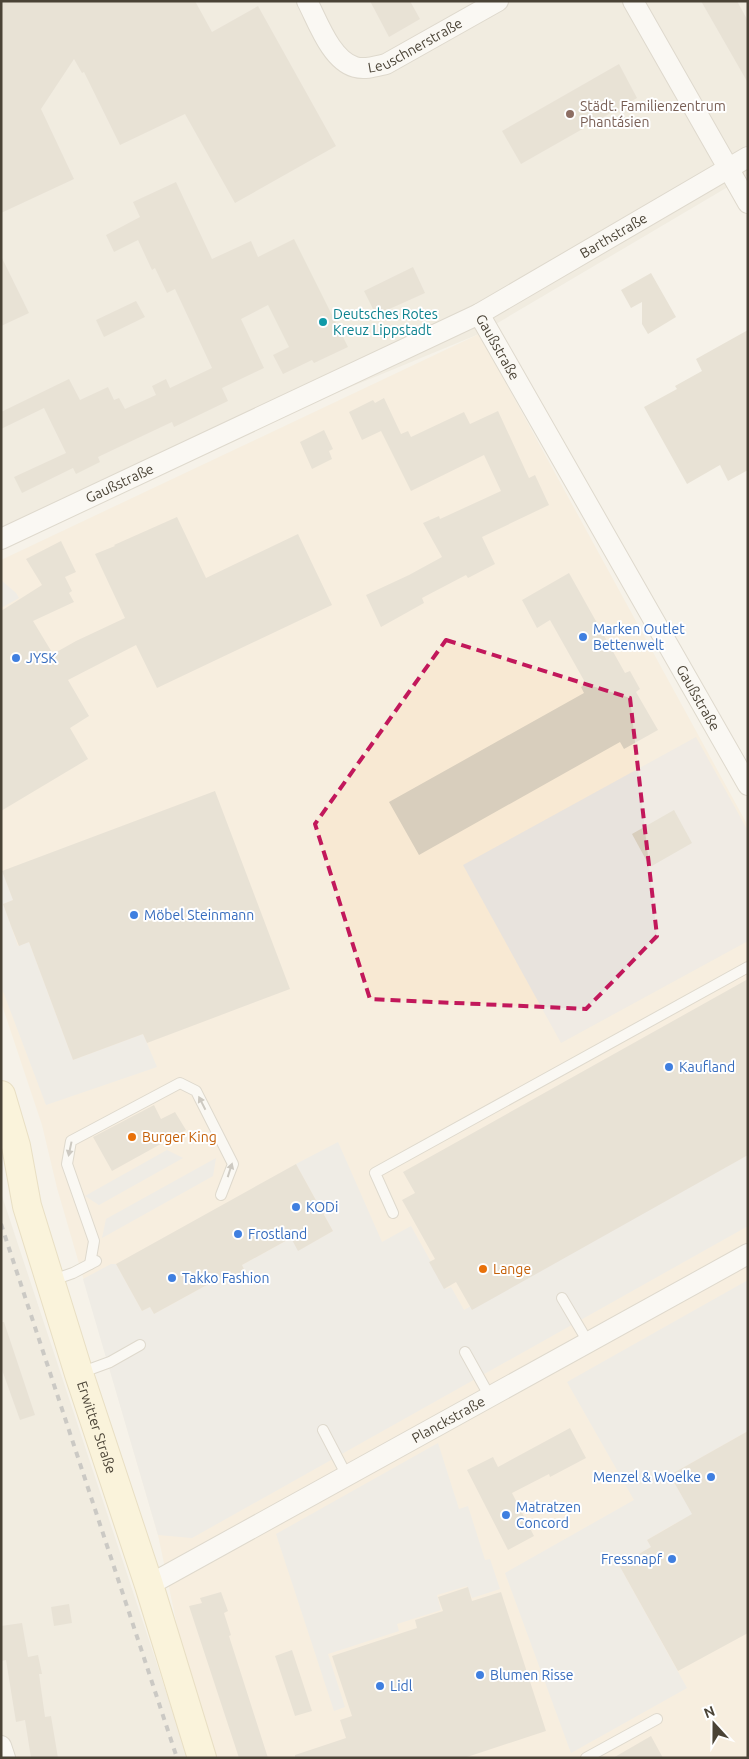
<svg xmlns="http://www.w3.org/2000/svg" width="749" height="1759" viewBox="0 0 749 1759" font-family="Ubuntu,sans-serif">
	<style>
		.residential { fill: #eae4d6 }
		.commercial { fill: #f8e9d3 }
		.industrial { fill: #e8e3dd }
		.parking { fill: #e6e4e1 }
		.building { fill: #d8cebd }
		.lines { fill: none; stroke-linecap: round; stroke-linejoin: round }
		.lane-casing { stroke: #c2baaa; stroke-width: 12 }
		.street-casing { stroke: #c2baaa; stroke-width: 22 }
		.secondary-casing { stroke: #d8c796; stroke-width: 30 }
		.lane { stroke: #fff; stroke-width: 10 }
		.street { stroke: #fff; stroke-width: 20 }
		.secondary { stroke: #fff3c9; stroke-width: 28 }
		.rail { stroke: #989898; stroke-width: 4; stroke-dasharray: 6 6; stroke-linecap: butt }
		.oneway { fill: #9b9890 }
		.marked { fill: none; stroke: #c2185b; stroke-width: 4; stroke-dasharray: 10 6; stroke-linejoin: round }
		.education-dot { fill: #8d6e63; stroke: #fff; stroke-width: 2 }
		.culture-dot { fill: #0f9aa8; stroke: #fff; stroke-width: 2 }
		.shop-dot { fill: #3f7fe0; stroke: #fff; stroke-width: 2 }
		.food-dot { fill: #e8710a; stroke: #fff; stroke-width: 2 }
		.labels { text-anchor: middle; stroke-width: 4; stroke-linejoin: round; paint-order: stroke }
		.street-label { font-size: 14px; fill: #4a4336; stroke: #fff }
		.education-label { font-size: 14px; fill: #785e54; stroke: #fff; text-anchor: start }
		.culture-label { font-size: 14px; fill: #0d838f; stroke: #fff; text-anchor: start }
		.shop-label { font-size: 14px; fill: #366cbe; stroke: #fff; text-anchor: start }
		.food-label { font-size: 14px; fill: #c56008; stroke: #fff; text-anchor: start }
	</style>
	<rect width="100%" height="100%" fill="#f5f2e9"/>
	<g class="residential">
		<polygon points="1,1 748,1 748,175 479,334 1,531"/>
		<polygon points="1,1193 188,1758 1,1758"/>
	</g>
	<polygon class="commercial" points="479,334 748,826 748,1758 205,1758 158,1535 57,1188 42,1125 1,1002 1,560"/>
	<polygon class="industrial" points="696,737 748,831 748,941 561,1043 463,865"/>
	<g class="parking">
		<polygon points="1,580 16,593 19,598 1,608"/>
		<polygon points="2,871 13,900 3,904 11,926 18,946 29,942 73,1060 143,1034 157,1067 46,1105 1,986"/>
		<polygon points="338,1142 382,1242 411,1226 446,1289 451,1287 464,1310 748,1155 748,1226 192,1538 158,1535 83,1279 111,1264 116,1264 142,1311 150,1307 154,1314 225,1275 229,1282 246,1273 242,1265 291,1238 299,1250 333,1231 296,1164"/>
		<polygon points="167,1150 183,1158 99,1205 85,1196"/>
		<polygon points="216,1158 213,1176 102,1238 106,1219"/>
		<polygon points="748,1280 748,1431 670,1475 683,1498 713,1512 678,1522 662,1531 647,1540 651,1547 619,1565 687,1688 571,1753 505,1573 634,1500 567,1382"/>
		<polygon points="438,1443 459,1509 468,1506 485,1560 490,1559 500,1589 472,1598 467,1586 437,1595 441,1610 397,1624 399,1631 328,1654 345,1707 334,1711 276,1534"/>
	</g>
	<g class="building">
		<polygon points="1,1 195,1 212,32 258,6 336,146 235,203 185,114 120,145 84,72 82,73 74,59 41,109 74,179 1,213"/>
		<polygon points="370,1 410,1 420,19 389,37"/>
		<polygon points="701,1 737,1 748,21 748,83"/>
		<polygon points="619,64 637,98 521,164 502,131"/>
		<polygon points="176,182 212,259 251,241 258,257 294,239 348,347 314,363 312,360 283,374 273,355 289,347 268,305 241,319 264,368 222,388 228,401 174,427 172,422 138,438 98,457 100,462 76,474 73,468 22,493 14,477 66,453 44,408 1,429 1,412 69,379 80,400 108,387 114,400 119,398 125,409 156,395 152,386 166,379 170,388 212,368 175,289 167,293 155,268 152,270 138,240 114,252 106,235 140,217 133,202"/>
		<polygon points="1,256 29,313 1,326"/>
		<polygon points="413,267 425,293 376,315 364,291"/>
		<polygon points="651,273 676,317 648,334 642,324 642,302 631,308 621,290"/>
		<polygon points="136,301 145,317 104,337 96,320"/>
		<polygon points="748,330 748,470 728,481 720,465 687,484 644,407 677,389 675,386 702,371 696,359"/>
		<polygon points="384,398 401,434 408,431 411,437 464,412 470,424 498,411 529,478 535,475 549,505 482,537 495,564 468,578 466,575 422,598 424,603 381,627 366,595 409,575 442,557 423,523 439,516 440,519 501,491 484,455 411,491 381,431 362,440 349,412 373,400 375,403"/>
		<polygon points="324,430 333,449 329,451 332,459 312,469 300,442"/>
		<polygon points="177,517 206,578 298,534 332,605 157,688 136,645 68,680 89,716 70,728 88,759 1,811 1,611 42,585 26,559 61,541 76,572 65,577 72,591 69,593 74,602 33,621 53,654 76,641 125,618 95,554 115,546 114,545"/>
		<polygon points="569,573 625,673 630,671 640,689 636,692 658,730 624,749 620,742 419,855 389,802 584,693 581,687 586,684 550,620 537,628 522,600"/>
		<polygon points="215,791 290,989 147,1043 143,1034 73,1060 29,942 19,946 11,926 3,904 13,900 2,871"/>
		<polygon points="674,810 692,843 650,867 632,834"/>
		<polygon points="748,979 748,1155 472,1310 456,1282 444,1289 429,1262 435,1259 402,1200 415,1193 403,1172"/>
		<polygon points="154,1105 161,1119 175,1112 186,1130 112,1171 93,1137"/>
		<polygon points="296,1164 333,1231 298,1251 291,1238 242,1265 246,1273 229,1282 225,1275 154,1314 150,1307 142,1311 116,1264"/>
		<polygon points="1,1322 4,1322 35,1415 20,1420 1,1367"/>
		<polygon points="570,1428 586,1458 550,1477 549,1474 512,1493 534,1536 508,1550 467,1470 493,1457 498,1467"/>
		<polygon points="748,1431 748,1633 678,1671 619,1565 651,1547 647,1540 692,1514 670,1475"/>
		<polygon points="468,1587 472,1601 501,1592 546,1731 464,1758 295,1758 295,1755 346,1738 340,1720 352,1716 332,1656 417,1628 415,1620 443,1611 438,1597"/>
		<polygon points="221,1592 228,1611 224,1613 231,1635 229,1636 268,1758 239,1758 189,1606 202,1603 200,1598"/>
		<polygon points="69,1604 72,1623 54,1626 51,1607"/>
		<polygon points="22,1623 28,1657 38,1655 42,1674 39,1674 45,1717 51,1716 58,1758 31,1758 25,1720 16,1722 6,1660 1,1661 1,1626"/>
		<polygon points="292,1650 312,1711 295,1716 275,1656"/>
		<polygon points="651,1736 663,1758 613,1758"/>
	</g>
	<g class="lines">
		<defs>
			<g id="lane">
				<polyline points="393,1213 375,1173 748,967"/>
				<polyline points="90,1264 94,1241 67,1164 71,1141 180,1083 196,1091 233,1164 221,1195"/>
				<polyline points="50,1281 73,1273 96,1261"/>
				<polyline points="562,1298 588,1342"/>
				<polyline points="465,1352 490,1397"/>
				<polyline points="80,1373 110,1362 140,1345"/>
				<polyline points="323,1430 347,1476"/>
				<polyline points="586,1758 657,1719"/>
			</g>
			<g id="street">
				<path id="s1" d="M307 1C318 22 331 60 355 67 365 70 377 66 386 64L498 1"/>
				<polyline points="633,1 748,203"/>
				<path id="s2" d="M479 314 748 785"/>
				<path id="s3" d="M1 539 479 314 748 157"/>
				<path id="s4" d="M149 1585 748 1254"/>
				<polyline points="1,1746 5,1758"/>
			</g>
			<g id="secondary">
				<path id="s5" d="M1 1095 16 1146 27 1206 79 1374 149 1585 202 1758"/>
			</g>
		</defs>
		<use href="#lane" class="lane-casing"/>
		<use href="#street" class="street-casing"/>
		<use href="#secondary" class="secondary-casing"/>
		<use href="#lane" class="lane"/>
		<use href="#street" class="street"/>
		<use href="#secondary" class="secondary"/>
		<polyline class="rail" points="1,1224 177,1758"/>
	</g>
	<defs><path id="oneway-solid" d="M-6-.8H1V-3.2L6.5 0L1 3.2V.8H-6Z" transform="scale(1.25)"/></defs>
	<g class="oneway">
		<use href="#oneway-solid" transform="translate(202 1103) rotate(-117)"/>
		<use href="#oneway-solid" transform="translate(70 1149) rotate(102)"/>
		<use href="#oneway-solid" transform="translate(230 1170) rotate(-72)"/>
	</g>
	<path d="M0 0H749V1759H0ZM446 640 630 698 657 936 586 1009 370 999 315 824Z" fill="#f5f2e9" fill-opacity=".55" fill-rule="evenodd"/>
	<path class="marked" d="M446 640 630 698 657 936 586 1009 370 999 315 824Z"/>
	<circle class="education-dot" cx="570" cy="114" r="5"/>
	<circle class="culture-dot" cx="323" cy="322" r="5"/>
	<g class="shop-dot">
		<circle cx="583" cy="637" r="5"/>
		<circle cx="16" cy="658" r="5"/>
		<circle cx="134" cy="915" r="5"/>
		<circle cx="669" cy="1067" r="5"/>
		<circle cx="296" cy="1207" r="5"/>
		<circle cx="238" cy="1234" r="5"/>
		<circle cx="172" cy="1278" r="5"/>
		<circle cx="711" cy="1477" r="5"/>
		<circle cx="506" cy="1515" r="5"/>
		<circle cx="672" cy="1559" r="5"/>
		<circle cx="480" cy="1675" r="5"/>
		<circle cx="380" cy="1686" r="5"/>
	</g>
	<g class="food-dot">
		<circle cx="132" cy="1137" r="5"/>
		<circle cx="483" cy="1269" r="5"/>
	</g>
	<g class="labels">
		<g class="street-label">
			<text dy="5" stroke="none"><textPath href="#s1" startOffset="149">Leuschnerstraße</textPath></text>
			<text dy="5" stroke="none"><textPath href="#s3" startOffset="684">Barthstraße</textPath></text>
			<text dy="5" stroke="none"><textPath href="#s2" startOffset="38">Gaußstraße</textPath></text>
			<text dy="5" stroke="none"><textPath href="#s3" startOffset="131">Gaußstraße</textPath></text>
			<text dy="5" stroke="none"><textPath href="#s2" startOffset="442">Gaußstraße</textPath></text>
			<text dy="5" stroke="none"><textPath href="#s4" startOffset="342">Planckstraße</textPath></text>
			<text dy="5" stroke="none"><textPath href="#s5" startOffset="346">Erwitter Straße</textPath></text>
		</g>
		<g class="education-label">
			<text x="580" y="111">Städt. Familienzentrum<tspan x="580" dy="16">Phantásien</tspan></text>
		</g>
		<g class="culture-label">
			<text x="333" y="319">Deutsches Rotes<tspan x="333" dy="16">Kreuz Lippstadt</tspan></text>
		</g>
		<g class="shop-label">
			<text x="593" y="634">Marken Outlet<tspan x="593" dy="16">Bettenwelt</tspan></text>
			<text x="26" y="663">JYSK</text>
			<text x="144" y="920">Möbel Steinmann</text>
			<text x="679" y="1072">Kaufland</text>
			<text x="306" y="1212">KODi</text>
			<text x="248" y="1239">Frostland</text>
			<text x="182" y="1283">Takko Fashion</text>
			<text x="701" y="1482" text-anchor="end">Menzel &amp; Woelke</text>
			<text x="516" y="1512">Matratzen<tspan x="516" dy="16">Concord</tspan></text>
			<text x="662" y="1564" text-anchor="end">Fressnapf</text>
			<text x="490" y="1680">Blumen Risse</text>
			<text x="390" y="1691">Lidl</text>
		</g>
		<g class="food-label">
			<text x="142" y="1142">Burger King</text>
			<text x="493" y="1274">Lange</text>
		</g>
	</g>
	<rect width="749" height="1759" fill="none" stroke="#4a4336" stroke-width="5"/>
	<g transform="translate(714 1724) rotate(339)" stroke="#ffffff" stroke-width="4" paint-order="stroke">
	<path d="M0-4L9 19L0 12L-9 19Z" fill="#4a4336"/>
	<text y="-8" font-size="14" font-weight="bold" text-anchor="middle" fill="#4a4336">N</text>
	</g>
</svg>
